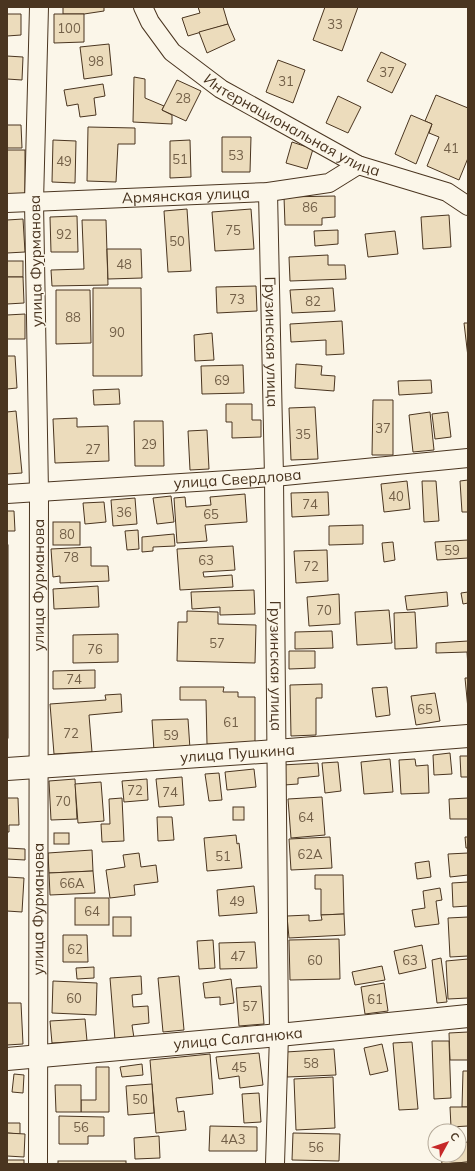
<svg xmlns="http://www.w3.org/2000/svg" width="475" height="1171" viewBox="0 0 475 1171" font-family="Mulish,sans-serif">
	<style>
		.building { fill: #ecdcbc; stroke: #4a3520 }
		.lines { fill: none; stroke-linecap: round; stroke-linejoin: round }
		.minor-casing { stroke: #4a3520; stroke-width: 20 }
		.tertiary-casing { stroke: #4a3520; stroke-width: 24 }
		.minor { stroke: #fbf6e9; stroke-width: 18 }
		.tertiary { stroke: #fbf6e9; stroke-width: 22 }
		.labels { text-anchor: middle; stroke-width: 3; stroke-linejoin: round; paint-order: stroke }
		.number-label { font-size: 13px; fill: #725f47 }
		.street-label { font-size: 15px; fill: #4a3520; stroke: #fbf6e9 }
	</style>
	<rect width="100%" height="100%" fill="#fbf6e9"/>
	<g class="building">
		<polygon points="63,7 104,7 104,11 84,14 63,14"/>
		<polygon points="198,7 223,7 228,24 188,36 182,18 200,13"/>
		<polygon points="325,7 358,7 342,51 313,40"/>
		<polygon points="7,14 21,14 21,35 7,36"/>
		<polygon points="54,14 84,14 84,42 54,43"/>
		<polygon points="228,24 235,40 207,53 199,32"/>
		<polygon points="109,44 112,75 84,79 80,47"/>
		<polygon points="381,52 406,64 392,93 367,81"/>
		<polygon points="7,56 23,57 22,80 7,79"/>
		<polygon points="278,60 305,70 293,103 266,92"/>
		<polygon points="134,77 145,79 145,98 164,106 162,110 172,115 172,124 133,122"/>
		<polygon points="177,80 201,91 186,121 162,110"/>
		<polygon points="103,84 105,96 94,98 96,115 80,117 78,104 67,106 64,90"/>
		<polygon points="436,95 468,108 468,158 459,180 427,166 439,137 429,133 432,124 425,121"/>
		<polygon points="338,96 361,107 348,133 326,123"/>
		<polygon points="411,115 432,124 416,164 395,154"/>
		<polygon points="7,125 21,125 22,148 7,148"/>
		<polygon points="88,127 135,128 135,144 118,144 116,182 87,181"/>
		<polygon points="222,137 251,137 250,172 222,172"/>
		<polygon points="53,140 76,141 75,183 52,182"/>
		<polygon points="190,140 191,177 170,178 170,141"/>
		<polygon points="292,142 313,149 307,169 286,163"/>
		<rect x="7" y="150" width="18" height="44"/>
		<polygon points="335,196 335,217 322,218 322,225 285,225 284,197"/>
		<polygon points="187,209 191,271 168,272 164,211"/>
		<polygon points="251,209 254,249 215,251 212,212"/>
		<polygon points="449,215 451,247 423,249 421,217"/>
		<polygon points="77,216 78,252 51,252 50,217"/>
		<polygon points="23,219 25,252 7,253 7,220"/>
		<polygon points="82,220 106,220 108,285 52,286 51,270 84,269"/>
		<polygon points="338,230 338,244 315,246 314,231"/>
		<polygon points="395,231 398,254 368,257 365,234"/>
		<polygon points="107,249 141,249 142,278 108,279"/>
		<polygon points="328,255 328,265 345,265 346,279 290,281 289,257"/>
		<rect x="7" y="261" width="16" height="16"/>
		<polygon points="7,277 23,277 24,303 7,304"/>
		<polygon points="256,286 257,311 217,313 216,287"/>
		<polygon points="93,288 141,288 142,376 93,376"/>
		<polygon points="333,288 335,311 292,313 290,290"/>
		<polygon points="56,290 90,290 91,343 56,344"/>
		<polygon points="25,314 25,339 7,339 7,315"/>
		<polygon points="342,321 344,354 326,355 326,340 291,342 290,324"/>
		<polygon points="464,323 468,323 468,357"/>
		<polygon points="212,333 214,360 195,361 194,335"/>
		<polygon points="7,356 15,356 17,388 7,389"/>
		<polygon points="296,364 322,366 321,375 335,376 334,391 295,388"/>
		<polygon points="243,365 244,393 202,394 201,366"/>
		<polygon points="431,380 432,393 399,395 398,381"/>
		<polygon points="119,389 120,404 94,405 93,390"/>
		<polygon points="373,400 393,400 393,455 372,455"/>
		<polygon points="226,404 252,404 252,420 261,420 261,437 232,438 232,422 226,422"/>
		<polygon points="315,407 318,459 291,460 289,408"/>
		<polygon points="16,411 22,473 7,474 7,412"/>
		<polygon points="430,412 434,450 413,452 409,415"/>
		<polygon points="448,412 451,437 435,439 432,414"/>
		<polygon points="77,418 77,427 108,426 109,461 55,463 53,419"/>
		<polygon points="134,421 163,421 164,466 135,466"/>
		<polygon points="207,430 209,469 190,470 188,431"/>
		<polygon points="468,480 468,512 462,512 460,481"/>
		<polygon points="407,481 410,509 384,512 381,484"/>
		<polygon points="422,481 436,481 439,521 424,522"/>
		<polygon points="328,492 329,515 292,517 291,493"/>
		<polygon points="245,494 247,522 205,525 207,541 177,543 174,498 185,497 186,507 211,505 210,497"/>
		<polygon points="171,496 174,522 157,524 153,498"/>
		<polygon points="135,498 137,524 113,526 111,500"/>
		<polygon points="104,502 106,522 85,524 83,503"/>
		<polygon points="7,511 14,511 15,531 7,531"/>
		<rect x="53" y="522" width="27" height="23"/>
		<polygon points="363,525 363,544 329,545 329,526"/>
		<polygon points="138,530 139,549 127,550 125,531"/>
		<polygon points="174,534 175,546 153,547 153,551 142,552 142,537"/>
		<polygon points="468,540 468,558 437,560 435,542"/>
		<polygon points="393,542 395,560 384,562 382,543"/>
		<rect x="7" y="545" width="1" height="193"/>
		<polygon points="233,546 235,570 203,572 204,577 232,575 233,587 180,590 177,549"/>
		<polygon points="91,547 91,566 108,566 109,581 60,583 60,576 53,577 51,549"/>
		<polygon points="327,550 328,581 296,583 294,551"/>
		<polygon points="98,586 99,607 54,609 53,589"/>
		<polygon points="254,590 255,614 220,615 220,607 192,609 191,592"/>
		<polygon points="447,592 448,606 407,610 405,596"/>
		<polygon points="468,592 468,603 463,604 461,593"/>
		<polygon points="339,594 340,624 309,626 307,597"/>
		<polygon points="389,610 392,643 357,645 355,612"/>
		<polygon points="187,611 218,612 218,624 256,625 255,663 177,661 178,622 187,622"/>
		<polygon points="415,612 417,648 395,649 394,613"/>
		<polygon points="332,631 333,648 295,649 295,632"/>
		<polygon points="118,634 118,662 73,663 73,635"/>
		<polygon points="468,641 468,666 467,652 436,653 436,643"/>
		<polygon points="289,651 315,651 315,668 289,669"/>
		<polygon points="95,670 95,688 53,689 53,671"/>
		<polygon points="465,678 468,678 468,709"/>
		<polygon points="322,684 322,698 316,698 316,735 291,736 290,685"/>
		<polygon points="180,687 224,687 223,692 238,692 238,697 255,697 255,744 207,744 206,700 180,700"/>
		<polygon points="387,687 390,715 376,717 372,688"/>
		<polygon points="435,693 440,721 416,725 411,696"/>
		<polygon points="121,694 122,712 89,715 92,752 54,754 50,704 106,700 105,695"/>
		<polygon points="188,719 190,749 154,751 152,720"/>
		<polygon points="450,753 452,774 434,775 433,755"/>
		<polygon points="460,756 468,756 468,777 461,777"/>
		<polygon points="390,759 393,792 364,794 361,762"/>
		<polygon points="415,759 416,766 428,765 429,793 401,794 399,760"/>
		<polygon points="338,762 341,791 325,793 322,763"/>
		<polygon points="318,763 319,776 298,778 298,784 284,785 282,765"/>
		<polygon points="254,769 256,787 227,790 225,772"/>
		<polygon points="219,773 222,800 209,801 205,774"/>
		<polygon points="182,777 184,805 159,807 156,779"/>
		<polygon points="75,779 77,819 51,820 49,781"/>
		<polygon points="147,779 148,800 124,802 122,781"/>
		<polygon points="101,782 104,821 78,823 75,784"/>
		<polygon points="322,797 325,835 291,838 288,799"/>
		<polygon points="7,798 18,798 19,825 9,825 9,832 7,832"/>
		<polygon points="122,798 124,841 102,842 101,824 110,824 109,799"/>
		<polygon points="468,798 468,819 450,819 449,799"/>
		<rect x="233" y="807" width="11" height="13"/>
		<polygon points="157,817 172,817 174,840 158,841"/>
		<rect x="54" y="833" width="15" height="11"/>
		<polygon points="236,835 237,844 239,843 242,868 207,871 204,838"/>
		<polygon points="330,837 332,868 291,870 289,839"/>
		<polygon points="465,837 468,837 468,848 466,848"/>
		<polygon points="7,848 25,849 25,860 7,859"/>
		<polygon points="92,850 93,871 49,873 48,853"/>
		<polygon points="139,853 141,867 156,865 158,882 134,885 135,895 110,898 106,870 125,867 123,855"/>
		<polygon points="468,853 468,875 450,877 448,854"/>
		<polygon points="429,861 431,877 417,879 415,863"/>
		<polygon points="93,871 95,893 50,895 49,873"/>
		<polygon points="315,875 343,875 344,914 321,915 321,889 315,889"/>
		<polygon points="7,877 24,878 22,912 7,911"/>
		<polygon points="468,882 468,906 453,907 452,883"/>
		<polygon points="254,886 257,913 219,916 217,890"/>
		<polygon points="440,888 442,900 436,901 439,924 415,927 412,910 425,908 423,891"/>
		<rect x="75" y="898" width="34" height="27"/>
		<polygon points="344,914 345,935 289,938 287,916 309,915 309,921 322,920 321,915"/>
		<rect x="113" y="917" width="18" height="19"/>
		<polygon points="468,917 468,956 450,957 448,918"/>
		<polygon points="63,935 87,935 88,962 63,962"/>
		<polygon points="339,939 340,979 290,980 289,940"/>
		<polygon points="213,940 215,968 199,969 197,941"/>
		<polygon points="255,942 257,968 220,969 219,943"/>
		<polygon points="422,945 426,968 399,974 394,951"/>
		<polygon points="441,958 447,1002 437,1003 432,960"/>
		<polygon points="468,959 468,998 448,999 446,961"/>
		<polygon points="382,966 385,980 355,985 352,972"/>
		<polygon points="94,967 94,978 77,979 76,968"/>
		<polygon points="141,976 142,994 132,995 133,1007 148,1006 149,1023 132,1025 134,1038 115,1040 110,978"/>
		<polygon points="179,976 184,1030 163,1032 158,978"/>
		<polygon points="231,979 234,1003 220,1005 220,997 205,998 203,983"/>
		<polygon points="53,981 97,983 96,1015 52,1013"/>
		<polygon points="384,983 388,1011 365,1014 361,987"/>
		<polygon points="261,986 264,1024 239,1026 236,988"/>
		<polygon points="7,1003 21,1003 23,1044 7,1045"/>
		<polygon points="85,1019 87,1041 52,1043 50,1021"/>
		<polygon points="468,1032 468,1060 450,1060 449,1033"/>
		<polygon points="432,1041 449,1041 451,1098 434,1099"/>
		<polygon points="412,1042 418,1109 399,1110 393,1043"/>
		<polygon points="382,1044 388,1071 370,1075 364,1048"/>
		<polygon points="334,1049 336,1075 287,1077 286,1052"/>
		<polygon points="259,1053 263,1085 240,1088 239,1076 219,1079 216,1057"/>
		<polygon points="210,1054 213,1094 176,1098 178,1112 184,1111 186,1130 156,1133 150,1060"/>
		<polygon points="142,1064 143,1075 122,1077 120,1067"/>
		<polygon points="96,1067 109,1067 109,1112 81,1112 81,1100 96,1100"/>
		<polygon points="463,1071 468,1071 468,1107 462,1107"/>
		<polygon points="14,1074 24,1075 23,1093 12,1092"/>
		<polygon points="333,1077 335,1128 296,1130 294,1079"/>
		<polygon points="152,1084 154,1113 128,1115 126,1086"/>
		<polygon points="55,1085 81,1085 81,1112 56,1112"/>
		<polygon points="259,1093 261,1122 244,1123 242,1094"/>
		<polygon points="450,1107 468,1107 468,1126 451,1127"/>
		<polygon points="59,1116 104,1117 104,1136 88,1136 88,1144 59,1144"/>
		<polygon points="7,1123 20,1123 20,1134 7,1133"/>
		<polygon points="210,1126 257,1127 257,1151 209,1151"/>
		<polygon points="7,1133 25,1134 24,1157 7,1156"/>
		<polygon points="293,1133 340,1134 339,1161 292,1160"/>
		<polygon points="159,1136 160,1158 135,1159 134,1138"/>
		<polygon points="468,1142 468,1162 442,1164 441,1155 459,1155 459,1143"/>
		<rect x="7" y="1160" width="17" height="4"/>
		<rect x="58" y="1161" width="68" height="3"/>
		<polygon points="468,1162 468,1164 436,1164 442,1164"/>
	</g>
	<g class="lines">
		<defs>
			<g id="minor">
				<path id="s1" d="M143 7 150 22 172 52 221 89 358 165 447 192 468 206"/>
				<path id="s2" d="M268 192 274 477 279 1035 275 1164"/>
				<path id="s3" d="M7 203 268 192 329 183 358 165"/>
				<path id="s4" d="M7 494 274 477 468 458"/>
				<path id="s5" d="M38 1164 39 492 34 202 39 7"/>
			</g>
			<g id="tertiary">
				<path id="s6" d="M7 769 276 751 468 736"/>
				<path id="s7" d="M7 1059 279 1035 468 1016"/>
			</g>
		</defs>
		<use href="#minor" class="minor-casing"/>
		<use href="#tertiary" class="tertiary-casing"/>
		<use href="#minor" class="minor"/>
		<use href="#tertiary" class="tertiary"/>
	</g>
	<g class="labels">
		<g class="number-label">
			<text x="335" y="29">33</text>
			<text x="69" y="33">100</text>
			<text x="96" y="66">98</text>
			<text x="387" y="77">37</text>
			<text x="286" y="86">31</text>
			<text x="183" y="103">28</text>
			<text x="451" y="153">41</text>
			<text x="236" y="160">53</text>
			<text x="180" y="164">51</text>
			<text x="64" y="166">49</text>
			<text x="310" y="212">86</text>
			<text x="233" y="235">75</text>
			<text x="64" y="239">92</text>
			<text x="177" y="246">50</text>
			<text x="124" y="269">48</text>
			<text x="237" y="304">73</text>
			<text x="313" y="306">82</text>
			<text x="73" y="322">88</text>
			<text x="117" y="337">90</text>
			<text x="222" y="385">69</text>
			<text x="383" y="433">37</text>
			<text x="303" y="439">35</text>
			<text x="149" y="449">29</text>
			<text x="93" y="454">27</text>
			<text x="396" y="501">40</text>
			<text x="310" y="509">74</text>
			<text x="124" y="517">36</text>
			<text x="211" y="519">65</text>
			<text x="67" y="539">80</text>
			<text x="452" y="555">59</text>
			<text x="71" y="562">78</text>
			<text x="206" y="565">63</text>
			<text x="311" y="571">72</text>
			<text x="324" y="615">70</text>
			<text x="217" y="648">57</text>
			<text x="95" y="654">76</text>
			<text x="74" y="684">74</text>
			<text x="425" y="714">65</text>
			<text x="231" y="727">61</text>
			<text x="71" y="738">72</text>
			<text x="171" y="740">59</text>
			<text x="135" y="795">72</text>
			<text x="170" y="797">74</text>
			<text x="63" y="806">70</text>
			<text x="306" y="822">64</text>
			<text x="310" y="859">62А</text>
			<text x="223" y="861">51</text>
			<text x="72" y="888">66А</text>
			<text x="237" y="906">49</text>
			<text x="92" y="916">64</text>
			<text x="75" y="954">62</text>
			<text x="238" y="961">47</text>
			<text x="315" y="965">60</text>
			<text x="410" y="965">63</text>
			<text x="74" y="1003">60</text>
			<text x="375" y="1004">61</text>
			<text x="250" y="1011">57</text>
			<text x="311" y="1068">58</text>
			<text x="239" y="1072">45</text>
			<text x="140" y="1104">50</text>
			<text x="81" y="1132">56</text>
			<text x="233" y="1144">4А3</text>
			<text x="316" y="1152">56</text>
		</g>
		<g class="street-label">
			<text dy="5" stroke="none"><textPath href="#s1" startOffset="195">Интернациональная улица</textPath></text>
			<text dy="5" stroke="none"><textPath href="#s3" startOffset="179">Армянская улица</textPath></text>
			<text transform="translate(36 261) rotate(-91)" y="5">улица Фурманова</text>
			<text dy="5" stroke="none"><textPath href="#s2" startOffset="150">Грузинская улица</textPath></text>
			<text dy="5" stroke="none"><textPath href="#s4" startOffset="231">улица Свердлова</textPath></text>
			<text dy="5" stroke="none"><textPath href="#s5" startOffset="579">улица Фурманова</textPath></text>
			<text dy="5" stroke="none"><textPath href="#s2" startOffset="474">Грузинская улица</textPath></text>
			<text dy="5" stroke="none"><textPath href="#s6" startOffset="231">улица Пушкина</textPath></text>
			<text dy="5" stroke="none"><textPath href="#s5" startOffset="255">улица Фурманова</textPath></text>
			<text dy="5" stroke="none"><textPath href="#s7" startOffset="232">улица Салганюка</textPath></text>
		</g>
	</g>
	<rect width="475" height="1171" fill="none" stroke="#4a3520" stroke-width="16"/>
	<g transform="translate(447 1143) rotate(50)"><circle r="19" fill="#fbf6e9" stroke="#b4a999"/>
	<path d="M0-3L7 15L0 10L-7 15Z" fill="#c62828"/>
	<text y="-6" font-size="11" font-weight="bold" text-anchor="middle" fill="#4a3520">С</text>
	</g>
</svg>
